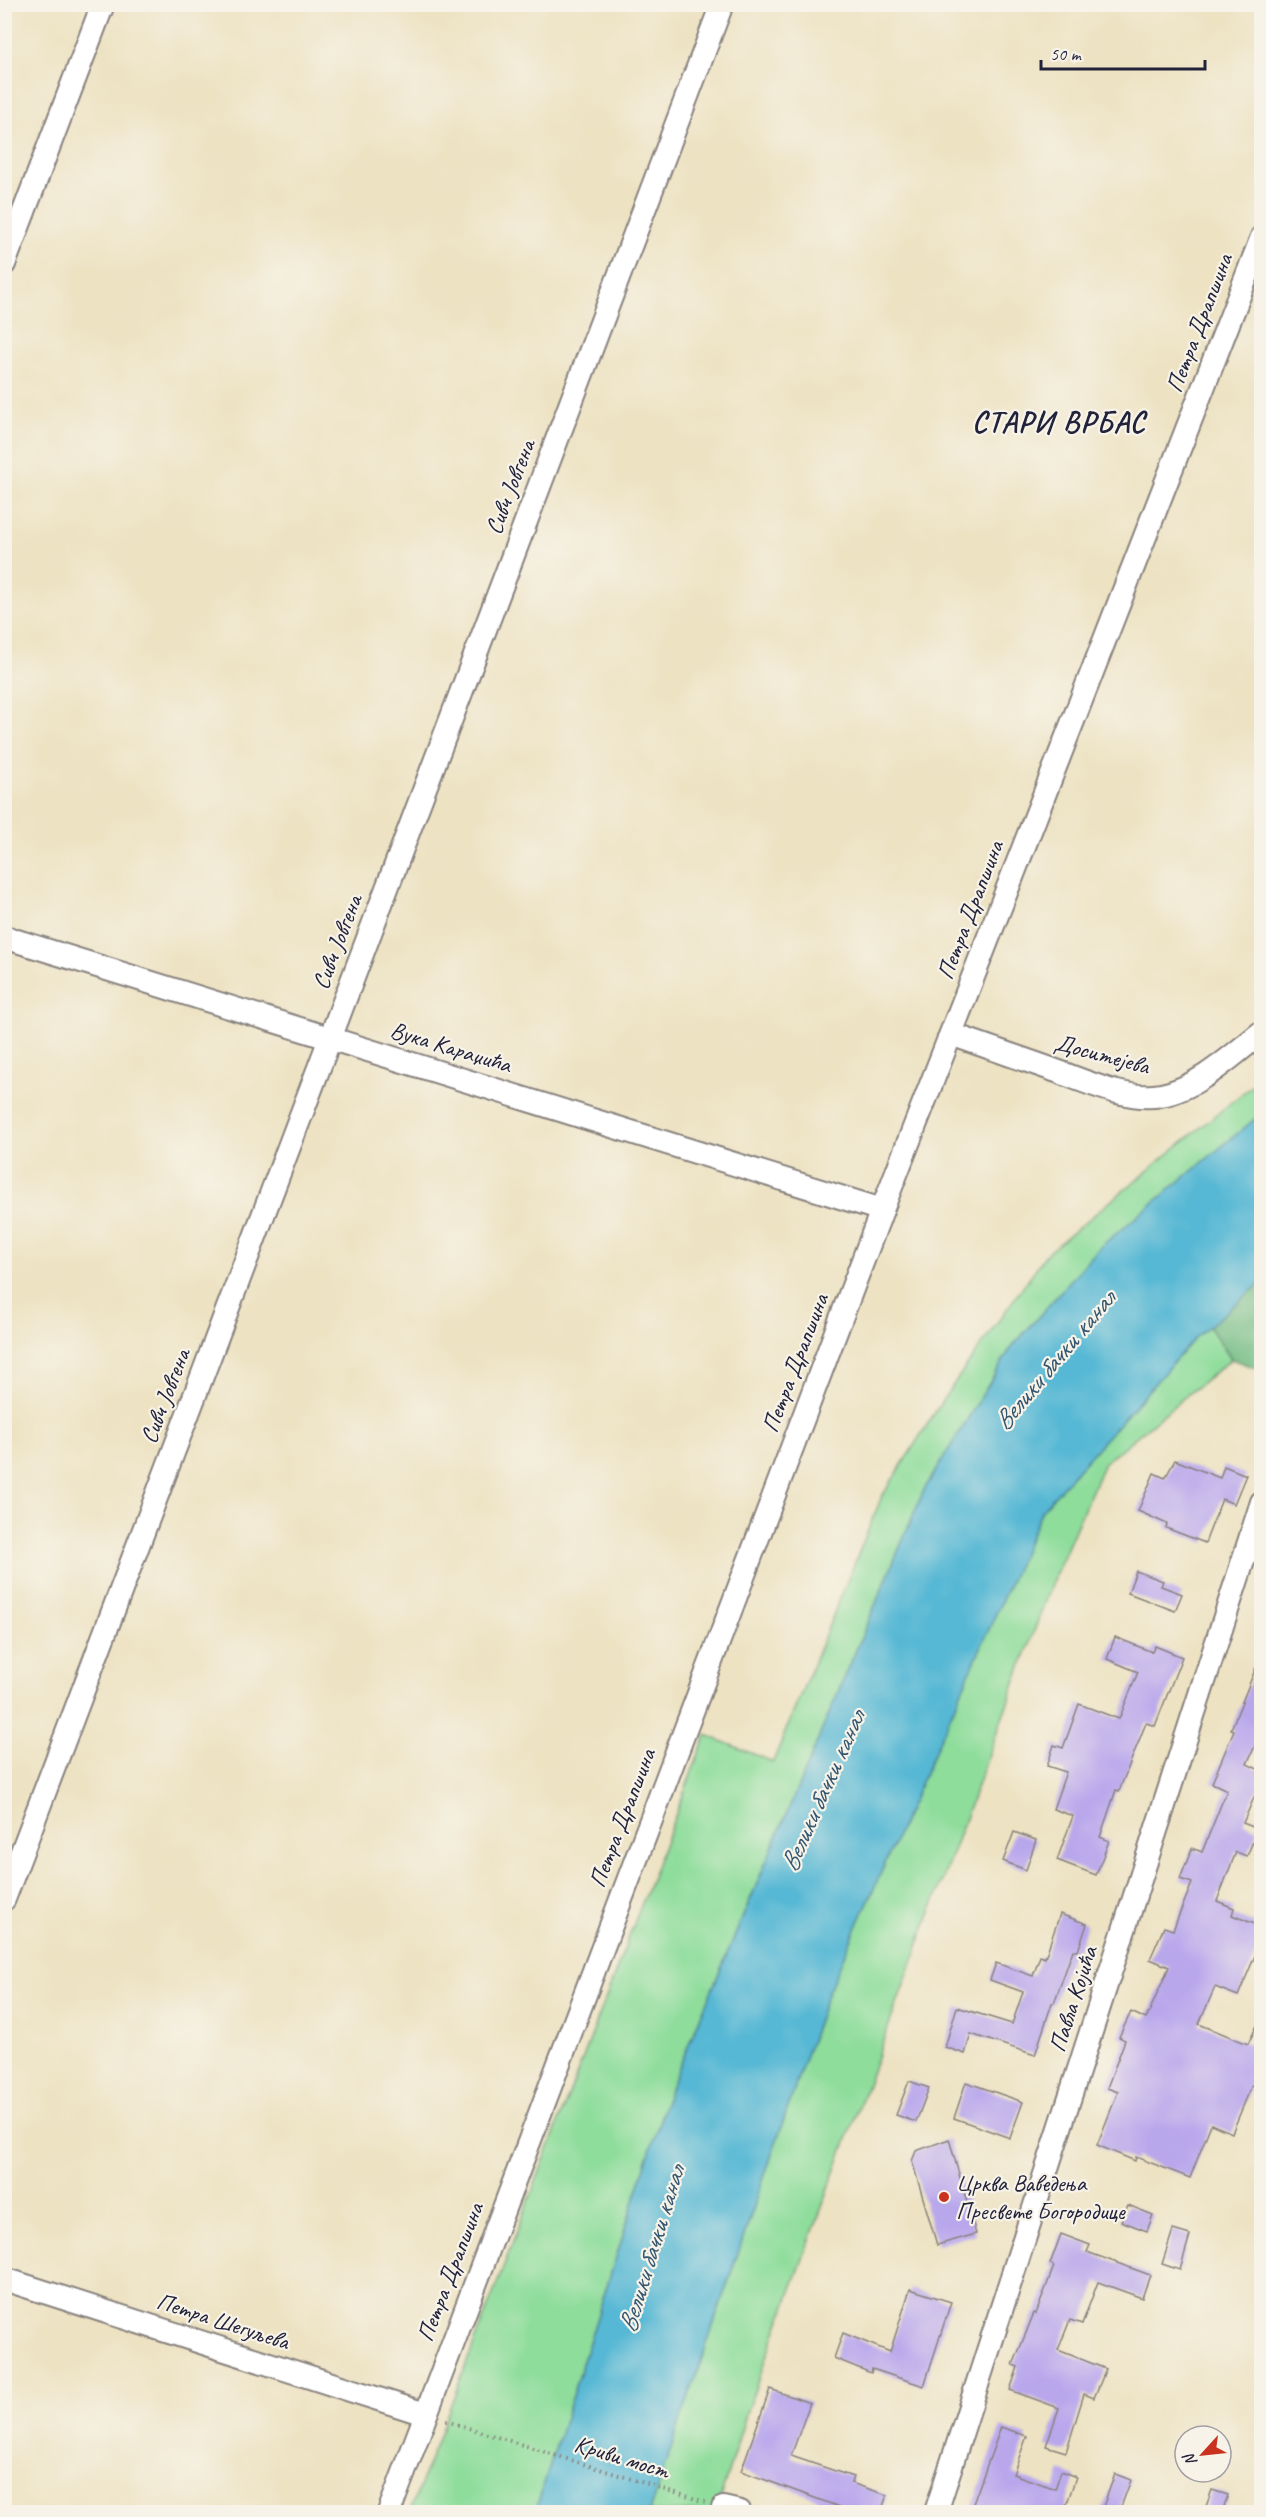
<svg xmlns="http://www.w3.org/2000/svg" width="1266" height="2517" viewBox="0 0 1266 2517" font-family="Caveat,sans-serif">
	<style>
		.green { fill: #8edd9b; stroke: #58806b; stroke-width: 1.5 }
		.forest { fill: #72bc83; stroke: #4a6f5f; stroke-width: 1.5 }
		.water { fill: #56b8d4; stroke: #3c6d88; stroke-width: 1.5 }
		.building { fill: #b9a7ec }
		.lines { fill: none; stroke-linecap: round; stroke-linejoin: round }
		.minor-casing { stroke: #88827e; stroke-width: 26 }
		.path { stroke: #88827e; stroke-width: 4; stroke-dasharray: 1.5 4.5; stroke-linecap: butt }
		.minor { stroke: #fff; stroke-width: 22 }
		.poi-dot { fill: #c8321e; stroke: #f7f3e8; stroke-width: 2 }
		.labels { text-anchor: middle; stroke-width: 4.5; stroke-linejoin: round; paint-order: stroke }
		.street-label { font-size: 24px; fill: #22223b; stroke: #f7f3e8 }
		.poi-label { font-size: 24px; fill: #22223b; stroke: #f7f3e8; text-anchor: start }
		.water-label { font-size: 26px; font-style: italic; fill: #345671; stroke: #f7f3e8 }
		.district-label { font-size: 30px; font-weight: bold; letter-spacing: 1.5px; fill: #22223b; stroke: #f7f3e8 }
	</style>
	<rect width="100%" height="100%" fill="#f7f3e8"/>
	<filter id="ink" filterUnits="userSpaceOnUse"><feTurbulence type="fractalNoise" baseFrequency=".0167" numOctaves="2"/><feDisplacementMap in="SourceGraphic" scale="12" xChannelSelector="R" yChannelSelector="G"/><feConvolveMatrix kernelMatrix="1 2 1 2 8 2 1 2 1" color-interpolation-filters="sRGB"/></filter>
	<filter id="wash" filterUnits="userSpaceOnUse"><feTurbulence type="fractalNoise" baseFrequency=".008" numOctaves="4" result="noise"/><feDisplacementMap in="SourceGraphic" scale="24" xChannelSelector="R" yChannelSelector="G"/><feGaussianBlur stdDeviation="1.35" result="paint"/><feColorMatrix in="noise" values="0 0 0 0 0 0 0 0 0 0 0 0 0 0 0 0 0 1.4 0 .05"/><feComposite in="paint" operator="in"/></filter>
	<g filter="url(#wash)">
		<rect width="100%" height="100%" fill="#ede2c2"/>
		<g class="green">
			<polygon points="1261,1078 1261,1114 1100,1247 1011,1348 924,1490 669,2091 535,2512 410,2512 706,1735 773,1762 882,1496 946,1395 1046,1254"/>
			<polygon points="1209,1326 1231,1359 1104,1463 1051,1585 748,2408 716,2512 649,2512 827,1994 1042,1510 1195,1338"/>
		</g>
		<polygon class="forest" points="1261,1283 1261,1370 1231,1359 1209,1326"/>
		<polygon class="water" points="1261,1114 1261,1283 1195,1338 1042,1510 827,1994 649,2512 535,2512 669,2091 924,1490 1011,1348 1100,1247"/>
		<g id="blocks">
			<g class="building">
				<polygon points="1175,1460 1220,1478 1224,1466 1246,1475 1234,1504 1222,1499 1205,1543 1166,1528 1167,1524 1138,1511 1154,1473 1165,1478"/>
				<polygon points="1136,1571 1163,1581 1161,1586 1182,1594 1175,1611 1128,1593"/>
				<polygon points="1115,1637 1152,1652 1155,1646 1182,1657 1155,1726 1146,1723 1119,1791 1116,1790 1100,1837 1109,1841 1096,1875 1057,1860 1073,1816 1053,1809 1066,1772 1047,1766 1054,1745 1063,1748 1079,1704 1119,1719 1138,1672 1107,1659"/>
				<polygon points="1261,1655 1262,1730 1247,1764 1262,1771 1262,1779 1243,1823 1258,1829 1247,1856 1236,1852 1217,1901 1234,1908 1232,1915 1262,1927 1262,1953 1257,1951 1238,1996 1215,1987 1199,2024 1248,2044 1262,2015 1262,2089 1252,2085 1232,2133 1211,2124 1190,2178 1136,2157 1135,2161 1097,2145 1118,2092 1107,2088 1125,2040 1119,2037 1131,2012 1146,2019 1169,1967 1150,1959 1164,1927 1173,1930 1192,1883 1180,1879 1192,1848 1202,1852 1227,1790 1212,1783 1234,1730 1231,1729"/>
				<polygon points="1014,1832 1036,1840 1026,1870 1003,1861"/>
				<polygon points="1060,1914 1087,1924 1078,1951 1073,1950 1054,2003 1052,2003 1035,2055 971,2034 965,2054 945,2047 957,2007 1012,2024 1023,1992 990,1980 996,1963 1033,1976 1040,1956 1045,1958"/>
				<polygon points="909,2081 929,2088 916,2122 896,2115"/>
				<polygon points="966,2082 1023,2102 1010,2138 954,2118"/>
				<polygon points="949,2139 976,2234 937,2245 912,2161 916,2151"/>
				<polygon points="1128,2205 1153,2215 1147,2231 1121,2221"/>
				<polygon points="1173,2230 1190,2235 1180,2270 1162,2264"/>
				<polygon points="1061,2234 1090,2245 1087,2252 1150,2275 1142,2298 1098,2282 1082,2324 1070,2320 1058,2350 1106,2369 1094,2398 1084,2394 1066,2452 1046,2446 1059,2408 1010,2390 1018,2367 1013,2365 1034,2313 1036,2314 1054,2266 1050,2264"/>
				<polygon points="910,2289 951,2302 924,2386 872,2369 871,2373 834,2358 843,2333 890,2352"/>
				<polygon points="770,2389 810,2403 791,2456 853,2477 851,2483 887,2495 881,2512 853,2512 741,2471"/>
				<polygon points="1001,2427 1027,2436 1013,2474 1055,2489 1061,2471 1076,2477 1064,2512 970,2512"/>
				<polygon points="1115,2474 1131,2480 1119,2512 1101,2512"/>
				<polygon points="1212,2490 1228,2495 1222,2512 1204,2512"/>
			</g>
		</g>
	</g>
	<g filter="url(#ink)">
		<use href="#blocks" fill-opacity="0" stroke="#88827e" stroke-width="1.5"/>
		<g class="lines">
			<defs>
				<g id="minor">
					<polyline points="4,264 103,4"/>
					<polyline points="4,937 882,1210"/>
					<path d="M951 1034C984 1046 1017 1057 1051 1069 1082 1080 1128 1102 1161 1095 1197 1089 1234 1054 1262 1032"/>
					<polyline points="4,1899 722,4"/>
					<polyline points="4,2279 425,2414"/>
					<polyline points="723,2508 740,2512"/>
					<polyline points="389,2512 882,1210 1262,237"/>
					<polyline points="936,2512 1262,1502"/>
				</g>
			</defs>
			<use href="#minor" class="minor-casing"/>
			<polyline class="path" points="446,2421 705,2502"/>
			<use href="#minor" class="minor"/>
		</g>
	</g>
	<circle class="poi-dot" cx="944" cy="2197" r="6"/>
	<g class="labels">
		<g class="street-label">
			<text transform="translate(1199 323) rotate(-69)" y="8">Петра Драпшина</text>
			<text transform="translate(510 487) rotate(-69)" y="8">Сивч Јовгена</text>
			<text transform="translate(970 910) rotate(-69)" y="8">Петра Драпшина</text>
			<text transform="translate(337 942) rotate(-69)" y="8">Сивч Јовгена</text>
			<text transform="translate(451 1047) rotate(17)" y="8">Вука Караџића</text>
			<text transform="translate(1102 1054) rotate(15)" y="8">Доситејева</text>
			<text transform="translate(795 1363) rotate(-69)" y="8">Петра Драпшина</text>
			<text transform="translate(165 1396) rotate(-69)" y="8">Сивч Јовгена</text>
			<text transform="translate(622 1818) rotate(-69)" y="8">Петра Драпшина</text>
			<text transform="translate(1073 1999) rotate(-72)" y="8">Павла Којића</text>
			<text transform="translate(450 2272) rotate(-69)" y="8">Петра Драпшина</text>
			<text transform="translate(223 2321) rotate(18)" y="8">Петра Шегуљева</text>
			<text transform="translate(622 2457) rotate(17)" y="8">Криви мост</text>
		</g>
		<g class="poi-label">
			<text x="956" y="2191">Црква Ваведења<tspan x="956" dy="28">Пресвете Богородице</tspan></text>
		</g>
		<g class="water-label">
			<text transform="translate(1054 1360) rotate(-50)" y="9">Велики бачки канал</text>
			<text transform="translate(822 1791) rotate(-66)" y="9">Велики бачки канал</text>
			<text transform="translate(651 2249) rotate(-73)" y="9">Велики бачки канал</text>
		</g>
		<g class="district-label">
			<text x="1059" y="432">СТАРИ ВРБАС</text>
		</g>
	</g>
	<rect width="1266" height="2517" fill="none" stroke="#f7f3e8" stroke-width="24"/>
	<g transform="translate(1203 2454) rotate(243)"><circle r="28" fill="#f7f3e8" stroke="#a29fa3" stroke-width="1.5"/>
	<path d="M0-4.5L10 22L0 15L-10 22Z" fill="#c8321e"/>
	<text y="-9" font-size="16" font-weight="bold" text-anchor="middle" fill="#22223b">N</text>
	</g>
	<path d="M1041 60v9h164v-9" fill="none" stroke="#22223b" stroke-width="3"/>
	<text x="1050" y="60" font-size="18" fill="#22223b" stroke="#f7f3e8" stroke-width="4.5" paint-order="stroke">50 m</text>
</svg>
